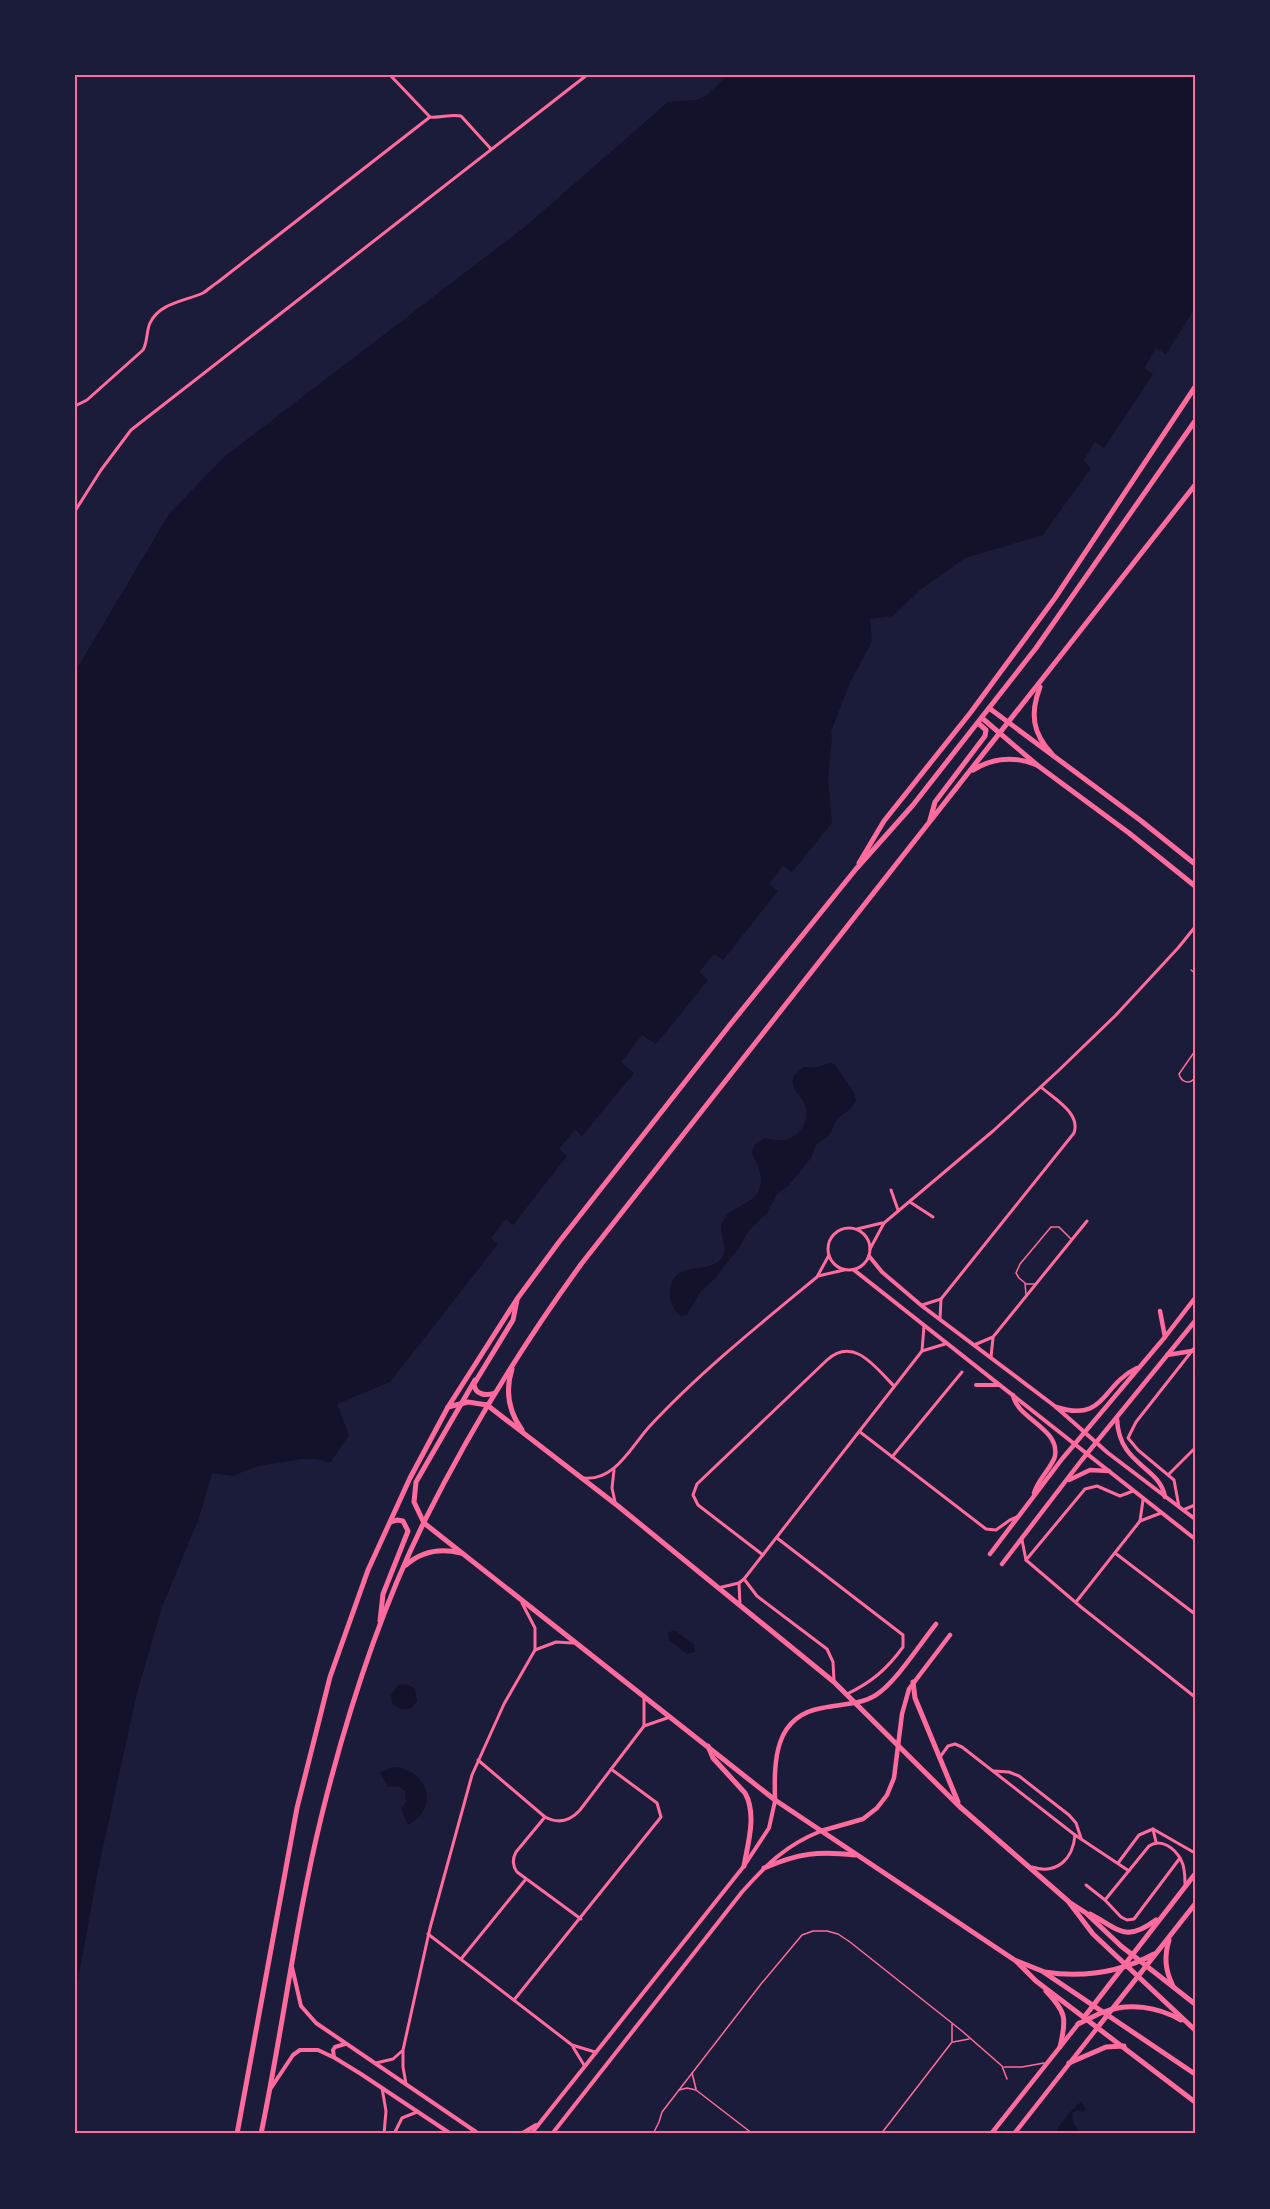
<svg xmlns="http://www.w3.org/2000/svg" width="1270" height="2209" viewBox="0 0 1270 2209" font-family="Cabin,sans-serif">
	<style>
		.water { fill: #12122b }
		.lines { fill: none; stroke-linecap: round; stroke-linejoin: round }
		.service { stroke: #ff6b9d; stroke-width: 1.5 }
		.minor { stroke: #ff6b9d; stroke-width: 3 }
		.tertiary { stroke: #ff6b9d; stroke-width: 4 }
		.secondary { stroke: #ff6b9d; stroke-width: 4.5 }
		.primary { stroke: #ff6b9d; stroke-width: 5 }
		.trunk { stroke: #ff6b9d; stroke-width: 5 }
		.neatline { fill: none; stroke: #ff6b9d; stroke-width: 2 }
	</style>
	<rect width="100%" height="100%" fill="#1b1b3a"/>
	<g class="water">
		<polygon points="728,75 1195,75 1195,308 1166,354 1156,348 1144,368 1153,374 1104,448 1095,442 1083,461 1091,468 1043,535 965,558 920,590 893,616 870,619 872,641 849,685 831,731 832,737 828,778 832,823 792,872 783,865 769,884 778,891 723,960 714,954 699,972 708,980 656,1044 642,1035 621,1062 634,1073 582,1136 575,1130 559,1149 567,1156 513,1225 506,1219 491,1238 498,1244 390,1382 337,1404 349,1435 330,1463 316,1459 303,1459 258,1466 232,1476 212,1473 199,1518 162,1607 137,1693 98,1870 75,1996 75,672 169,514 224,457 526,226 668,102 696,100 706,96"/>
		<path d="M831 1063 835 1065 854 1092 856 1101 850 1109 837 1119 830 1134 816 1145 811 1158 788 1186 777 1194 767 1213 749 1230 740 1246 716 1277 700 1292 687 1315 681 1316C674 1311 669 1302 670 1292 672 1259 706 1275 720 1260 732 1248 716 1235 723 1221 732 1203 762 1206 761 1178 761 1169 754 1161 752 1152L755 1144 764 1138C770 1139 777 1141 783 1140 799 1139 811 1120 805 1105 800 1093 789 1090 794 1075L804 1067H817Z"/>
		<polygon points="676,1631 694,1645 695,1652 687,1654 669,1640 668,1632"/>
		<polygon points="407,1684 415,1689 417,1701 411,1708 402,1710 392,1703 391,1695 398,1685"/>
		<path d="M394 1767C429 1770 440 1809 408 1825L401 1809 406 1802 405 1791 398 1786 388 1787 380 1772Z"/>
		<path d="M1081 2102 1086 2109 1083 2112 1078 2110 1072 2113 1073 2123 1081 2133 1057 2134 1058 2127C1066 2119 1071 2109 1081 2102Z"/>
	</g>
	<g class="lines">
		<g class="service">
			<polyline points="1191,970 1195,973"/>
			<path d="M1195 1051 1179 1074C1181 1082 1189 1085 1195 1078"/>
			<polyline points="1026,1284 1036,1284"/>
			<polyline points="1026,1295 1025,1283 1019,1278 1016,1273 1020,1264 1051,1227 1059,1227 1071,1239"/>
			<polyline points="953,2042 969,2039"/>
			<polyline points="1004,2067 1022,2067 1044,2063"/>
			<polyline points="692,2073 696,2089"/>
			<polyline points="679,2090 687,2088 696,2090 753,2134"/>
			<polyline points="653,2134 659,2122 662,2112 761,1984 802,1935 813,1931 827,1931 838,1934 850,1942 962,2031 1002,2066 1007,2079"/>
			<polyline points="881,2134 952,2042 952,2024"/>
		</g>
		<g class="minor">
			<path d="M390 75 430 117C441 118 450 114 461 116L491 149"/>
			<path d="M75 406 87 400 143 350C148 341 146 332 150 323 159 303 185 301 203 293 208 290 213 285 218 282L430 117"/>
			<polyline points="75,511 101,470 131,430 587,75"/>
			<polyline points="891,1190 898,1210"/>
			<polyline points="910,1202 933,1217"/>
			<circle cx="849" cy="1249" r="21"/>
			<polyline points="857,1229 882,1223"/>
			<polyline points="870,1249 884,1223 993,1131 1058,1071 1115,1016 1178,948 1195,927"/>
			<polyline points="818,1276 844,1270"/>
			<polyline points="922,1305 941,1299"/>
			<path d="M940 1319 941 1299 1074 1133C1081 1113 1054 1099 1041 1087"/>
			<polyline points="974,1345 993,1337 1087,1221"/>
			<polyline points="922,1351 945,1344"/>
			<polyline points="991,1357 993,1338"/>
			<polyline points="860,1432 986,1529 996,1530 1010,1520 1017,1517"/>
			<polyline points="892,1457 962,1372"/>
			<polyline points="614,1470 612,1488 615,1502"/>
			<polyline points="1169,1474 1195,1448"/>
			<path d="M584 1478C615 1481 631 1447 649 1427 699 1373 760 1324 817 1277L829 1255"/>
			<polyline points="1179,1507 1174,1480 1138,1450 1128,1438 1136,1422 1195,1347"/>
			<polyline points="1183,1510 1195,1505"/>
			<polyline points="1140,1521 1143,1500"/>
			<path d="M777 1538 903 1635V1647C887 1669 872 1682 847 1694"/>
			<polyline points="1022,1540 1026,1560 1081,1607 1195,1697"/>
			<polyline points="1115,1553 1195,1614"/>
			<path d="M763 1555 698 1505 693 1495 697 1484 827 1360C854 1336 875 1367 894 1386"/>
			<polyline points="1026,1560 1085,1489 1097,1486 1120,1496 1133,1491"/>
			<polyline points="744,1579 757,1596 827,1649 833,1662 834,1681"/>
			<polyline points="739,1583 740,1605"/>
			<polyline points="718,1588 739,1583 744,1579 922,1351 924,1326"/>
			<polyline points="1076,1602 1140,1521 1161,1513"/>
			<polyline points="535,1650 556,1642 573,1643"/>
			<polyline points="644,1726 670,1717"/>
			<polyline points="940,1757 948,1746 955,1744 962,1747 1075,1835 1129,1871"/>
			<path d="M478 1760 545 1817C558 1824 570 1821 580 1810L644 1726V1696"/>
			<polyline points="994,1771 1009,1772 1019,1776 1069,1815 1076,1823 1081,1838"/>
			<path d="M545 1817 516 1852C512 1859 512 1865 517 1872L581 1919"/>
			<polyline points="1153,1829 1156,1842"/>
			<polyline points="1118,1863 1139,1835 1153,1829 1195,1853"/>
			<path d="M1032 1867C1057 1875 1073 1859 1075 1835"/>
			<polyline points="1086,1885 1105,1900 1121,1917 1127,1920 1134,1919 1180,1858"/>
			<path d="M1105 1900 1149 1846C1161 1838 1175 1848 1181 1860 1185 1867 1185 1876 1185 1884"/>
			<polyline points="428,1934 572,2045 595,2052"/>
			<polyline points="461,1959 526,1879"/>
			<polyline points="514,2000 661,1817 657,1803 611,1769"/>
			<polyline points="573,2047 584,2065"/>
			<polyline points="376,2063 393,2059 402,2051"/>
			<polyline points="406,2084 403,2067 403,2050 430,1928 472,1775 504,1704 535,1650 535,1628 522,1603"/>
			<polyline points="382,2088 386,2111 384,2134"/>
			<polyline points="394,2134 402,2118 417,2112"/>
		</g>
		<g class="tertiary">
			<polyline points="869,1256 882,1272 922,1306 1056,1407 1108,1453 1195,1519"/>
			<path d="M854 1270C968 1359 1081 1450 1195 1539"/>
			<polyline points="976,1385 999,1385"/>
			<polyline points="292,1967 301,2006 316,2023 479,2134"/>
			<polyline points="334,2057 333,2050 335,2047 345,2044"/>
			<polyline points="271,2088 293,2055 300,2050 318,2050 335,2058 361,2074 451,2134"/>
			<polyline points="521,2134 536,2125"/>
			<polyline points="531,2134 744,1866 769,1828 775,1801"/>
			<path d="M552 2134 742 1892C767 1864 786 1845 821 1831"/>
		</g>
		<g class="secondary">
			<polyline points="1160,1311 1165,1337"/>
			<polyline points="1167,1355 1192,1351"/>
			<path d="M1013 1395C1017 1419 1060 1428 1055 1456 1053 1466 1038 1479 1034 1493"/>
			<path d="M1056 1407C1106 1423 1101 1385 1137 1368"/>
			<path d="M1117 1419C1119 1466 1160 1466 1165 1497"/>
			<polyline points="1069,1480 1090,1470 1109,1471"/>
			<polyline points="990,1554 1062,1459 1165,1337 1195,1298"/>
			<polyline points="1002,1564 1081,1461 1195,1321"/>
			<path d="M775 1800C774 1761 774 1716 822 1708 840 1704 860 1705 876 1695 896 1682 920 1644 936 1624"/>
			<polyline points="821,1831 863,1819 877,1808 887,1795 894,1778 902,1714 909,1689 950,1635"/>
			<polyline points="991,2134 1079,2023"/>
			<polyline points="1014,2134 1098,2027"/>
		</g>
		<g class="primary">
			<polyline points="989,708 1140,820 1195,864"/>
			<polyline points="982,718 1037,765 1129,833 1195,886"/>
			<polyline points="475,1380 416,1482 414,1502 424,1523 775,1800 1016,1961 1036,1981 1195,2102"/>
			<polyline points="487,1405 618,1506 834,1682 959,1806 1068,1901 1093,1934 1195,2030"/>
			<polyline points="913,1682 915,1698 958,1802"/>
			<path d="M708 1746 713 1758 745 1793C757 1814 748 1843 744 1866"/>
			<path d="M764 1868C799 1853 818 1851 855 1855"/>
			<polyline points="1069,1902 1086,1913 1121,1946 1195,2004"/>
			<path d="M1090 1914C1119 1929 1125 1943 1156 1920"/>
			<path d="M1169 1940C1164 1957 1165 1970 1173 1986"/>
			<polyline points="1017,1961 1042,1971 1195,2074"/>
			<path d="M1044 1972C1083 1978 1119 1973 1154 1954"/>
			<path d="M1046 1991C1066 2012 1067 2018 1060 2047"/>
			<polyline points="1085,2016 1195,1874"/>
			<path d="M1078 2024C1087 2020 1095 2015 1104 2012 1129 2002 1158 2007 1181 2020"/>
			<polyline points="1098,2027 1195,1904"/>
			<polyline points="1069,2063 1106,2047 1124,2046"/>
		</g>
		<g class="trunk">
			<path d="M1040 687C1030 713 1032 733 1052 754"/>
			<path d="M973 770C994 757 1015 756 1037 765"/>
			<polyline points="930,820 935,802 985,736 986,730 978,723"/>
			<polyline points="859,863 884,821 971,712 1055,598 1195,387"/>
			<path d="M512 1369C505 1391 509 1412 522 1430"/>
			<path d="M495 1393C486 1396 475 1395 474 1384L513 1320 517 1300"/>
			<polyline points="448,1407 468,1402 487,1405"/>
			<path d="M406 1565C422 1551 441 1548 461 1553"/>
			<polyline points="380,1621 383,1594 408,1531 403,1521 397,1520 391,1522"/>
			<polyline points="237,2134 297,1808 330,1677 368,1570 410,1478 448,1407 517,1299 559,1242 729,1026 856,869 913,805 1036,648 1195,421"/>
			<path d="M261 2134C283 2028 296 1919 322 1814 347 1713 379 1613 425 1520 470 1430 523 1344 582 1263L1195 485"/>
		</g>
	</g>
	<rect width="1270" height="2209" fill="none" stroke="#1b1b3a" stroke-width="153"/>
	<rect x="76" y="76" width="1118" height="2056" class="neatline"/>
</svg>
